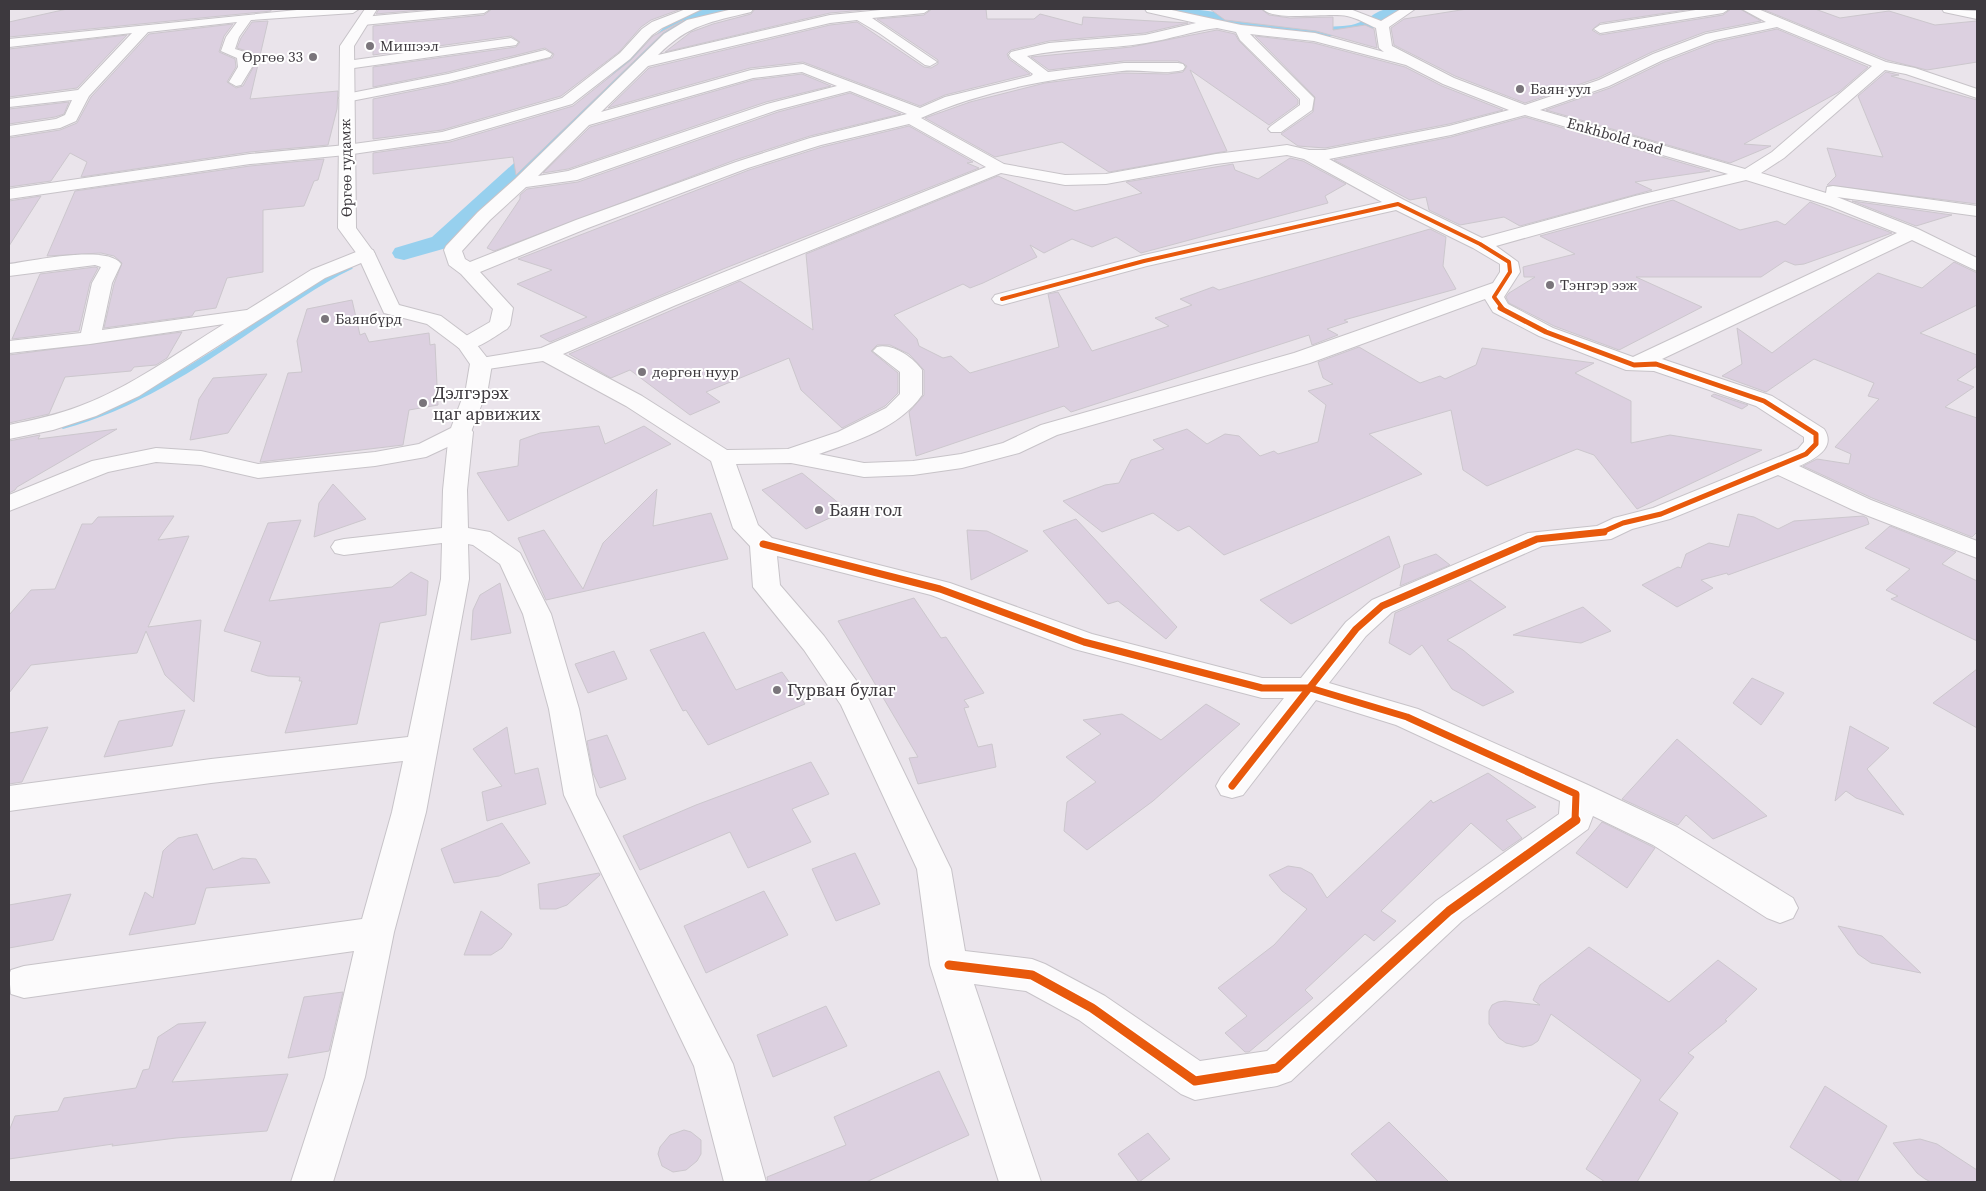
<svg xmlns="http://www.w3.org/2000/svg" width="1986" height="1191" viewBox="0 0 1986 1191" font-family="'Source Serif 4',serif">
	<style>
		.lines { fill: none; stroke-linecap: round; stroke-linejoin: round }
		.stream { fill: #97d0ee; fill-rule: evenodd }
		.canal { fill: #97d0ee; fill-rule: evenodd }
		.building { fill: #dcd0e0; stroke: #ccc7cd }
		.minor-casing { stroke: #c7c3c8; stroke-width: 2 }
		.tertiary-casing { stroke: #c7c3c8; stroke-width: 2 }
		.minor { fill: #fcfbfc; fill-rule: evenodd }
		.tertiary { fill: #fcfbfc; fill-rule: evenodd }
		.cycleway-far3-casing { stroke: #fff; stroke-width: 5.5 }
		.cycleway-far2-casing { stroke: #fff; stroke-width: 8 }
		.cycleway-far1-casing { stroke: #fff; stroke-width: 10 }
		.cycleway-casing { stroke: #fff; stroke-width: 12 }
		.cycleway-far3 { stroke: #e8590c; stroke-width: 4 }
		.cycleway-far2 { stroke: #e8590c; stroke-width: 5 }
		.cycleway-far1 { stroke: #e8590c; stroke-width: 7 }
		.cycleway { stroke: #e8590c; stroke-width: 9 }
		.poi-dot { fill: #7a757b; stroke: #fff; stroke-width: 2 }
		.labels { text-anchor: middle; stroke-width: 4; stroke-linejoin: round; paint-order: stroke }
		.far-poi-label { font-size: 15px; fill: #3d393e; stroke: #fff; text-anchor: start }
		.far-street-label { font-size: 15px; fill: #3d393e; stroke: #fff }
		.poi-label { font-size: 18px; fill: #3d393e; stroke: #fff; text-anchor: start }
	</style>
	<rect width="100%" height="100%" fill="#eae4eb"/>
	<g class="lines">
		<path class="stream" d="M350 266 353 268 352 269C318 285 287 308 255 329 195 370 134 410 63 429L59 426 60 424C132 403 187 368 249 327 279 306 315 277 350 266Z"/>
		<g class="canal">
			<polygon points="705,9 733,9 731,12 697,21 681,31 450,247 404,260 395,258 392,253 395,248 432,237 669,23 685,13"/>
			<path d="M1169 9C1220 6 1270 28 1321 27 1331 26 1346 27 1355 24 1377 17 1373 7 1401 9L1365 33 1319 37 1281 33 1177 14Z"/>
			<polygon points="1955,9 1977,9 1977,17 1957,12"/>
		</g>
	</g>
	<g class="building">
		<polygon points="67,9 271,9 271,11 9,37 9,22"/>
		<polygon points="379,9 431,9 376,14"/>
		<polygon points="492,9 681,9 651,20 641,27 619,52 561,96 442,130 373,139 373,99 448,84 552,58 554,54 545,48 448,72 373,87 373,67 516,47 520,42 511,36 373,55 373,26 484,15"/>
		<polygon points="755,9 874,9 830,13 665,52 691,32 713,24 751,14"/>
		<polygon points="932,9 986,9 987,19 1034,19 1040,14 1082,25 1083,17 1188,23 1145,33 1049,41 1011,50 1007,54 1009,59 1030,74 945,95 920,106 803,62 750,68 608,108 649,68 830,25 857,22 924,67 931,68 938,64 938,60 877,19 924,15"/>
		<polygon points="1210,9 1261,9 1269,15 1290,18 1333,17 1333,30 1365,25 1374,29 1377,48 1316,31 1225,20"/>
		<polygon points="1467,9 1692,9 1600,23 1592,30 1600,35 1723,15 1731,9 1740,9 1761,21 1705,32 1652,52 1598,78 1525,103 1455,76 1394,45 1391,28 1404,19"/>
		<polygon points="1762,9 1815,9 1840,18 1889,11 1935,25 1977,21 1977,62 1927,70 1887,60"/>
		<polygon points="684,20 663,33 516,175 513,157 373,174 373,153 450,142 573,106 631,60 653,36"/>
		<polygon points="268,21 250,99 338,91 337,109 328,145 250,152 81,177 87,162 70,153 51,181 9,187 9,138 60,130 77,123 91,97 149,34 233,24 224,36 219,52 235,59 236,67 227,82 236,88 243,86 254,66 250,52 237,48 241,38 252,22"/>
		<polygon points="1777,29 1868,67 1839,92 1744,144 1771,146 1730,163 1546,110 1610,88 1664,62 1716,42"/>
		<polygon points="1217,30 1235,34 1239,41 1298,100 1298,104 1269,125 1190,70 1227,151 1109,172 1062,142 995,157 925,118 970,102 1045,83 1122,73 1168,74 1183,72 1187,66 1178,61 1124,61 1049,70 1031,57 1131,47"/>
		<polygon points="127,35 77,88 9,97 9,49"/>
		<polygon points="1255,36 1314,43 1405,67 1442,86 1503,110 1449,124 1325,148 1298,146 1281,134 1313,112 1315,97"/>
		<polygon points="1886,72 1899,75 1891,76 1977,100 1977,204 1827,185 1836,176 1827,148 1883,157 1858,96"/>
		<polygon points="802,74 831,86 766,102 568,169 543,173 590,127 753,80"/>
		<polygon points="850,93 901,114 810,136 735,160 494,251 487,248 520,199 520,195 527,189 578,182 778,112"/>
		<polygon points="69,102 64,114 55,117 9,124 9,109"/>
		<polygon points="1525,117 1710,171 1635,182 1652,190 1520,226 1504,217 1460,225 1429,210 1426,197 1410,200 1334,160 1451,137"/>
		<polygon points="909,126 973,162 967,163 979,168 723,269 550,342 540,336 587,317 517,284 552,270 518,259 749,170 822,147"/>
		<polygon points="1290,158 1303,161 1346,184 1325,196 1328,203 1141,253 1116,237 1092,247 1072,239 1044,253 1030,245 1037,257 983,283 970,288 963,284 894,315 917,339 919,346 943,358 951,356 970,373 1059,347 1048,294 1058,292 1092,351 1169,326 1155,318 1192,305 1180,299 1213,287 1219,290 1430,229 1446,237 1443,266 1456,289 1344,320 1348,322 1327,329 1338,335 1312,345 1309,335 1071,412 1064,406 916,456 909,412 924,395 924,370 909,354 890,345 877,345 871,351 898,373 898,393 885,406 842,428 801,390 789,358 706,392 720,402 690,415 630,370 611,378 569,354 740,281 813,330 806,254 998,176 1075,211 1142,193 1126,182 1233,164 1235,170 1258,179"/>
		<polygon points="324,159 318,180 314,181 304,206 263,210 263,272 227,278 216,308 195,311 192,316 104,328 114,284 122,263 114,256 101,253 47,256 75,191 250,166"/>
		<polygon points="41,196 9,246 9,201"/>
		<polygon points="1673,200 1740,230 1777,221 1785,225 1810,202 1892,233 1804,264 1795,265 1785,261 1761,277 1636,277 1702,307 1619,350 1554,326 1509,303 1506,297 1509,293 1535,277 1524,277 1523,267 1575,254 1540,236"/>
		<polygon points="1852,201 1952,215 1916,226"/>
		<polygon points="1954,262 1977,273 1977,305 1920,333 1977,355 1977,366 1957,380 1974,387 1945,407 1977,418 1977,532 1972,537 1872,498 1803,466 1817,459 1849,464 1851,454 1835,447 1879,399 1868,396 1874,383 1814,359 1766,392 1722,376 1742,364 1737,328 1772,353 1878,273 1922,288"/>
		<polygon points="95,267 98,268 90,283 79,331 12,339 40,274"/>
		<polygon points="352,300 360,335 365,333 369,342 429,333 430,345 435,344 438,405 409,410 403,445 260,462 288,373 302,372 297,341 307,309"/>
		<polygon points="182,332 167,358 156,365 134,367 131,371 65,377 49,414 9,423 9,355"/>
		<polygon points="1359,347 1420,383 1440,376 1445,379 1476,365 1482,348 1594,363 1575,373 1631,401 1631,443 1670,435 1762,450 1637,509 1594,455 1577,449 1487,486 1463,470 1451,410 1369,434 1422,474 1224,555 1189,526 1178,531 1153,513 1102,532 1063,501 1105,485 1119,483 1131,460 1164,449 1153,440 1187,429 1207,444 1225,434 1239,436 1260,456 1274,451 1278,454 1318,442 1326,405 1308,391 1333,384 1323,378 1318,362"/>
		<polygon points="267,374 228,433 190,440 199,399 213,378"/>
		<polygon points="1714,394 1748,405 1742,409 1711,396"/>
		<polygon points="599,426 605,444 644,426 671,444 508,521 477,473 518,466 520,440 540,433"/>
		<polygon points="117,429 17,487 15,490 9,493 9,441 40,435 38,439"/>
		<polygon points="802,473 847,510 806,529 762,490"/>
		<polygon points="333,484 366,519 314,537 319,503"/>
		<polygon points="657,489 653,526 711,513 728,559 546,600 518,538 544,530 583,589 603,543"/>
		<polygon points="1738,514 1754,517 1778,529 1794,521 1863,516 1867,518 1869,524 1728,575 1727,573 1701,580 1713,588 1677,607 1642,585 1678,567 1681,568 1686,554 1709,543 1729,547"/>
		<polygon points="174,516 158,540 189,536 148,627 201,620 194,702 165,675 146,631 137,653 31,665 9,693 9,615 31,590 55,589 82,524 92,524 98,517"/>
		<polygon points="1076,519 1177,627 1166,639 1118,601 1108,604 1043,531"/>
		<polygon points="301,520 269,601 392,587 411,572 428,581 426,615 380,623 357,724 285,733 302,681 299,681 300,677 268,676 251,671 261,642 224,631 268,523"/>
		<polygon points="1890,526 1956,552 1942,564 1977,581 1977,641 1891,599 1898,596 1886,590 1910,569 1865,548"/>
		<polygon points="967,530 987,531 1028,551 971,580"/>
		<polygon points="1389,536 1400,567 1291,624 1260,600"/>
		<polygon points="1436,554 1450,565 1400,586 1404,565"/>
		<polygon points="1470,580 1506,607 1447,640 1463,650 1514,692 1483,706 1452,689 1422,645 1410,655 1389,643 1395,613"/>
		<polygon points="500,583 511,633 471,640 473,610 480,595"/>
		<polygon points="914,598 941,638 946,637 984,693 964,700 969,707 964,708 978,747 992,744 996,767 918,784 909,758 918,757 838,621"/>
		<polygon points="1583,607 1611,631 1581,643 1513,635"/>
		<polygon points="704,632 736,690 782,672 805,704 708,745 686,710 683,711 650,650"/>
		<polygon points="614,651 627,679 588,693 575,664"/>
		<polygon points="1977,669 1977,728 1933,703"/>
		<polygon points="1752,678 1784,693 1761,725 1733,703"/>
		<polygon points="1206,704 1240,724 1153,801 1087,850 1064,831 1067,802 1096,782 1066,757 1101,734 1083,720 1122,714 1161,740"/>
		<polygon points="185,710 172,746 104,757 119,721"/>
		<polygon points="1850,726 1889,748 1867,769 1904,815 1856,798 1846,791 1835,801"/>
		<polygon points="48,727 22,782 9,784 9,733"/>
		<polygon points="507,727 515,774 538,768 546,804 487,821 482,792 502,786 473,749"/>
		<polygon points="607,735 626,779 600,788 593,773 587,741"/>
		<polygon points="1677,739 1767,816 1713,839 1686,815 1678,825 1622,799"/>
		<polygon points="811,762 829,794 792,809 811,842 748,868 730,832 640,870 623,836 696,805"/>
		<polygon points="1488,773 1536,807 1506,820 1522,838 1503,851 1471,823 1381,911 1396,921 1374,941 1365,934 1305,990 1313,998 1249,1052 1245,1052 1225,1033 1247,1016 1218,988 1274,945 1307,909 1282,891 1269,875 1288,866 1301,868 1312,874 1327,898 1431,800 1433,803"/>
		<polygon points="1602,822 1655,848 1627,888 1576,853"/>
		<polygon points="502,823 530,863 499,876 454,883 441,849"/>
		<polygon points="197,834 213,870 242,858 256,859 270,883 206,888 195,924 129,935 145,892 153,898 163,851 167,847 178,838"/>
		<polygon points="855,853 880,904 836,921 812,869"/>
		<polygon points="599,873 600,875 567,905 556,909 540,909 538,884"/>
		<polygon points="764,891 788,935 706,973 684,926"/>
		<polygon points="71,894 53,940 9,948 9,905"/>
		<polygon points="481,911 512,934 502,948 491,955 464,955"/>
		<polygon points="1838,926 1882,936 1921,973 1871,963 1858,954"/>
		<polygon points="1589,947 1669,1002 1718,960 1757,989 1725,1020 1727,1021 1688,1053 1694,1057 1659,1100 1678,1113 1637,1182 1605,1182 1586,1169 1641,1080 1551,1014 1538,1041 1532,1045 1523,1047 1506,1043 1499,1038 1489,1024 1489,1011 1492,1005 1498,1002 1505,1001 1540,1005 1533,1000 1540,985"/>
		<polygon points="343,992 329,1051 288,1058 304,997"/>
		<polygon points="826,1006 847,1046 773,1077 757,1035"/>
		<polygon points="206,1022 172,1082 288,1074 267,1131 176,1138 112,1146 113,1144 9,1159 9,1131 15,1116 58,1111 64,1098 136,1088 143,1070 149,1069 158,1037 178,1024"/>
		<polygon points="939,1071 969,1135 866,1182 768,1182 767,1177 846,1145 834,1117"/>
		<polygon points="1825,1086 1887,1126 1857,1182 1843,1182 1790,1147"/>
		<polygon points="1389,1122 1449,1182 1378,1182 1351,1154"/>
		<polygon points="684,1130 691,1132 701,1140 701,1154 697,1161 686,1170 673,1172 662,1166 658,1154 660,1147 670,1135"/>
		<polygon points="1148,1133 1170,1159 1139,1182 1118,1154"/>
		<polygon points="1920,1139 1937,1144 1977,1170 1977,1182 1931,1182 1925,1179 1917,1173 1893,1143"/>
	</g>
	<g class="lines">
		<defs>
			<g id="minor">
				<polygon points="307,9 359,9 353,13 251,20 239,37 235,49 248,53 252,67 241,85 236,86 229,82 238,67 237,58 221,51 226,37 237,22 148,32 89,96 76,121 60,128 9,136 9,126 56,119 65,115 72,100 9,107 9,99 78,90 132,33 9,47 9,39"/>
				<polygon points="449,9 490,9 484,13 363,25 357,21 363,17"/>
				<polygon points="686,9 702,9 662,28 652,35 630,59 572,104 449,140 346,155 250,164 9,199 9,189 250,154 346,145 442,132 562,98 620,53 642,29 652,22"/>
				<path d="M733 9H753L751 12C711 22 689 24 658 55L830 15 891 9H930L924 13 872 18 937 62 930 66 925 65 879 33 857 20 830 23 648 66 601 112 751 70 803 64 920 108 945 97 1031 76 1033 74 1011 58 1009 55 1011 52 1049 43 1145 35 1196 23 1147 12 1145 9H1167L1241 25 1315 33 1384 52 1379 48 1376 28C1367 24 1357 18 1347 16 1330 12 1274 22 1263 9H1350L1381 21 1401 9H1415L1389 27 1392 46 1454 78 1525 105 1599 80 1653 54 1706 34 1766 22 1742 9H1758L1886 62 1915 68 1977 89V98L1906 74 1885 70 1784 158 1761 173 1826 193 1827 187 1833 186 1977 206V216L1837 197 1918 229 1977 258V271L1912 240 1662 359 1772 396 1824 429C1837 448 1813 460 1799 466L1871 500 1977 541V558L1853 510 1778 475 1670 519 1632 529 1611 539 1542 546 1392 612 1366 636 1329 683 1418 709 1588 785 1677 827 1793 898 1798 908 1793 918 1780 923 1767 918 1653 845 1593 816 1588 829 1462 921 1291 1081 1277 1086 1195 1100 1181 1094 1079 1020 1026 991 974 984 1041 1182H999L930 965 917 869 841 705 804 650 753 587 750 546 733 528 711 461 626 406 543 361 481 370 473 369 470 364 473 359 481 358 541 348 662 297 986 167 909 124 821 145 748 168 588 228 480 272 513 308 510 325 507 329C493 337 475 353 459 348L455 344 459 340 490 322 493 309 461 274 449 265 444 250 446 246 478 212 515 179 664 34 687 20ZM1777 27 1872 66 1772 152 1745 169 1540 110 1609 86 1663 60 1715 40ZM1217 28 1236 32 1240 40 1300 99V105L1271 126 1268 129 1271 132H1281L1312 110 1314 98 1250 34 1314 41 1406 65 1443 84 1509 110 1449 126 1325 150H1309L1287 145 1216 154 1106 174 1065 175 1004 164 921 118C984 90 1053 78 1122 71 1142 69 1163 75 1183 70L1185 67 1183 64 1178 63H1124L1048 72 1027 56C1066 47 1106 50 1146 43 1170 39 1193 31 1217 28ZM802 72 837 86 767 104 568 171 538 176 589 125 753 78ZM850 91 907 114 810 138 736 162 576 220 470 262 465 259 462 251 490 220 526 187 577 180 777 110ZM1525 115 1728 174 1635 196 1482 238 1404 200 1329 159 1451 135ZM1287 155 1304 159 1382 202 1144 255 995 295 992 299 995 303 1002 305 1147 266 1396 210 1473 248 1500 264V272L1493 283 1294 353 1041 425 1003 443 961 454 913 461 864 463 819 454C856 441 899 428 922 395V370C913 357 892 343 877 347L873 351 900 372V394L886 408 838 432 788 449 727 450 642 396 563 354 676 305 1001 173 1065 185 1106 184 1216 164ZM1746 180 1830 206 1897 233 1633 357 1553 328 1508 304 1504 297 1520 272 1518 262 1496 246 1646 204ZM1485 299 1493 312 1539 336 1626 370 1654 371 1756 406 1804 437V442L1798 449 1653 508 1614 518 1597 526 1528 533 1372 600 1346 622 1301 678H1262L1092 634 950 583 772 538 758 525 736 464 791 463 864 477 913 475 962 468 1019 453 1057 435 1310 363ZM777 556 931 595 1074 649 1262 698H1284L1221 777 1216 786 1221 795 1232 798 1243 795 1316 700 1396 725 1560 801 1559 814 1436 901 1267 1051 1200 1061 1105 996 1045 964 1032 959 965 951 951 869 866 694 824 636 780 585Z"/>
				<polygon points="1702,9 1729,9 1723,13 1600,33 1594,29 1600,25"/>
				<polygon points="1942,9 1977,11 1977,19 1944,12"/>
				<polygon points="511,38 518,42 516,45 347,69 340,65 347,61"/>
				<polygon points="545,50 552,54 550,57 448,82 346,102 339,98 346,94 448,74"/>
				<path d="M366 248 373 250 375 254 373 258 325 278 139 396 96 416 53 430 9 439V425C33 420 57 415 80 406 131 387 177 353 224 324L90 344 9 353V341L81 333 92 283 101 267 95 265 9 276V264C31 261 108 244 121 264L112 283 102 330 247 310 311 270Z"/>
				<polygon points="461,425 469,427 473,432 467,490 468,528 490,532 520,553 551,614 579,709 596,795 733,1064 766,1182 724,1182 694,1066 564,795 549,709 523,614 500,564 473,545 468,544 469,579 426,812 394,932 365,1077 333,1182 291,1182 325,1077 354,951 24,998 11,994 9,975 11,970 24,966 362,919 392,812 403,761 211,783 9,811 9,786 211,759 408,737 441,579 442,543 344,555 335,553 331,547 335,541 344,539 442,528 443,490 449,432 453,427"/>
			</g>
			<polygon id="tertiary" points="365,9 377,9 354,46 356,228 375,254 399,305 441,316 473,340 492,364 488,388 469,437 426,457 375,466 258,478 201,465 156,462 108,472 9,511 9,495 92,461 156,448 201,451 258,464 375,452 419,444 451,428 466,388 470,364 459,348 427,324 384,313 357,254 338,228 340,46"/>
		</defs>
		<use href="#minor" class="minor-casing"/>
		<use href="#tertiary" class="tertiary-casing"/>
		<use href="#minor" class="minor"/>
		<use href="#tertiary" class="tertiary"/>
		<defs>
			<polyline id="cycleway-far3" points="1002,299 1144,261 1398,204 1480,244 1509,262 1510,272 1494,297 1503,309"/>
			<polyline id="cycleway-far2" points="1500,308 1546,332 1634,365 1656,364 1764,401 1816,434 1816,444 1806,454 1661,514 1623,523 1600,533"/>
			<g id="cycleway-far1">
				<polyline points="763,544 940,589 1084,642 1262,688 1310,688 1407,717 1576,794 1575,821"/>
				<polyline points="1232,786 1356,629 1382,606 1537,539 1604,532"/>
			</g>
			<polyline id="cycleway" points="949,965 1032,975 1092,1008 1195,1081 1277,1068 1449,911 1576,820"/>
		</defs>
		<use href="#cycleway-far3" class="cycleway-far3-casing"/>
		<use href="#cycleway-far2" class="cycleway-far2-casing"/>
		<use href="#cycleway-far1" class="cycleway-far1-casing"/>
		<use href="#cycleway" class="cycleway-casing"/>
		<use href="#cycleway-far3" class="cycleway-far3"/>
		<use href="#cycleway-far2" class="cycleway-far2"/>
		<use href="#cycleway-far1" class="cycleway-far1"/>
		<use href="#cycleway" class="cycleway"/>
	</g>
	<g class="poi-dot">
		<circle cx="370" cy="46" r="5"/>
		<circle cx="313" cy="57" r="5"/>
		<circle cx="1520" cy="89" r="5"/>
		<circle cx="1550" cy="285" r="5"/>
		<circle cx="325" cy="319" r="5"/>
		<circle cx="642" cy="372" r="5"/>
		<circle cx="423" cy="403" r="5"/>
		<circle cx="819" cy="510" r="5"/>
		<circle cx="777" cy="690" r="5"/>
	</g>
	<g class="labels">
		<g class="far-poi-label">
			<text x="380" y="51">Мишээл</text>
			<text x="303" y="62" text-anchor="end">Өргөө 33</text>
			<text x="1530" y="94">Баян уул</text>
			<text x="1560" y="290">Тэнгэр ээж</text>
			<text x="335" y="324">Баянбүрд</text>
			<text x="652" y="377">дөргөн нуур</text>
		</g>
		<g class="far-street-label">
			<text transform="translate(1615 136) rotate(16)" y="5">Enkhbold road</text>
			<text transform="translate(346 168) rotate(-91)" y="5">Өргөө гудамж</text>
		</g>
		<g class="poi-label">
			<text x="433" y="399">Дэлгэрэх<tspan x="433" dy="21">цаг арвижих</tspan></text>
			<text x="829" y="516">Баян гол</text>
			<text x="787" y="696">Гурван булаг</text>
		</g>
	</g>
	<rect width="1986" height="1191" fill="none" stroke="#3d393e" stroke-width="20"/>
</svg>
